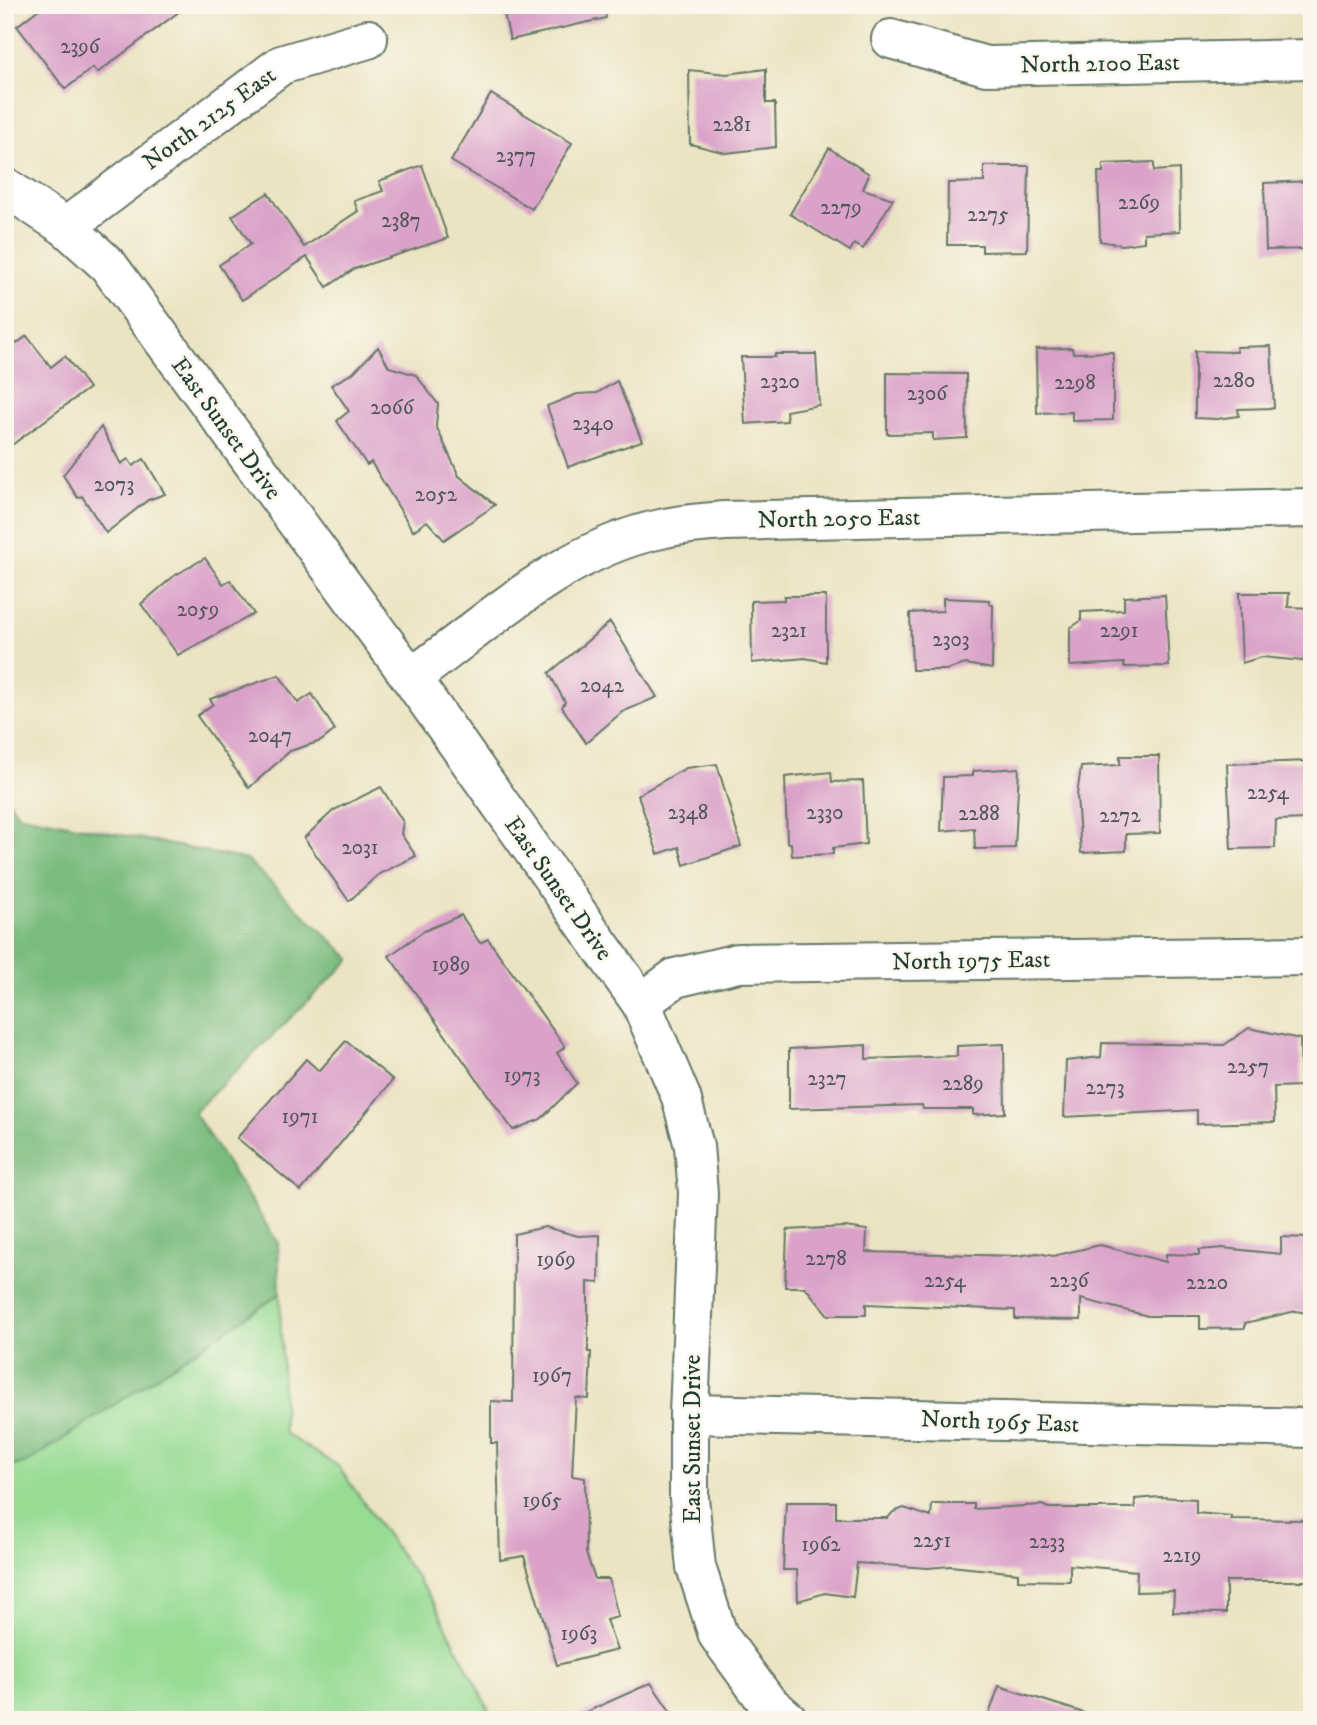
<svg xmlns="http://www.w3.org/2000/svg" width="1317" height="1725" viewBox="0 0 1317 1725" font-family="'IM FELL DW Pica',serif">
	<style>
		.green { fill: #98dc94; stroke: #5c8c64; stroke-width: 2 }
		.forest { fill: #7abc7e; stroke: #4c7c59; stroke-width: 2 }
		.building { fill: #daa1c9 }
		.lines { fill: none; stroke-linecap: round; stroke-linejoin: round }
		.minor-casing { stroke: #676; stroke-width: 42 }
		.minor { stroke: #fff; stroke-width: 38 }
		.labels { text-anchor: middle; stroke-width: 5; stroke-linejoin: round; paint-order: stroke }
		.number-label { font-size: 21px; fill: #4e5659 }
		.street-label { font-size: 24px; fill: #1f3d34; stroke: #fbf7ec }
	</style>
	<rect width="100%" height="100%" fill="#fbf7ec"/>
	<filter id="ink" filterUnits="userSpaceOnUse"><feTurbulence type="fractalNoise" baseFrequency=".0143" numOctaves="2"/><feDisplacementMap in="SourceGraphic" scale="14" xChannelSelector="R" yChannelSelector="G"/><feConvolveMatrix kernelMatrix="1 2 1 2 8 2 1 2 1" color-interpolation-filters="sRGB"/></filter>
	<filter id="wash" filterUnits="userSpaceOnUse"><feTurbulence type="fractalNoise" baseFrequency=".00686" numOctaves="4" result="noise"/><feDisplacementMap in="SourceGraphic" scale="28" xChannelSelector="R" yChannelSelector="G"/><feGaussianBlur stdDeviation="1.57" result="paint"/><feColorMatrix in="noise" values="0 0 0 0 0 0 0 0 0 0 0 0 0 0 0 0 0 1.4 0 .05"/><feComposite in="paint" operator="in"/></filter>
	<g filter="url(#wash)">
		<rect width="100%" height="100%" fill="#ebe4c3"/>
		<polygon class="green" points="5,1119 28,1462 280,1294 284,1433 338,1466 433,1601 494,1720 5,1720"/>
		<polygon class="forest" points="5,793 17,814 247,860 351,959 194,1112 278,1243 280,1294 27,1463 5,1467"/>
		<g id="blocks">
			<g class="building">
				<polygon points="44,5 188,5 97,73 93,68 65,89 17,26"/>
				<polygon points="502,5 605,5 606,18 510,40"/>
				<polygon points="766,69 766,103 775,103 776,147 726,153 690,144 689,70 727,74"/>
				<polygon points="491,94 572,143 532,209 451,161"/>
				<polygon points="829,148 869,174 863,189 893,199 863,249 854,244 850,251 790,214"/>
				<polygon points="1154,162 1154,171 1179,169 1180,231 1144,233 1144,242 1122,245 1100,241 1098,172 1103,172 1103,164"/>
				<polygon points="422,165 448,238 354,269 327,287 307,257 242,300 219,265 251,244 232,216 268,193 304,247 358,211 354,201 383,191 379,181"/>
				<polygon points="984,166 1029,166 1027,251 982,252 982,245 947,245 948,183 984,182"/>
				<polygon points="1312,181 1312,249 1266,250 1264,183"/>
				<polygon points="27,336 51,367 65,356 89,388 5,450 5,352"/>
				<polygon points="1271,346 1274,408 1238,409 1239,416 1217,419 1195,418 1195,351 1237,352 1236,347"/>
				<polygon points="378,347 389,367 416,375 438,404 436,426 459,476 495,505 444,540 427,521 413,531 371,462 367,465 337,421 349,411 331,385 353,373"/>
				<polygon points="1072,348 1073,353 1113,352 1113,420 1072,421 1072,412 1037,413 1036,349"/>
				<polygon points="775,354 816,354 819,405 786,411 787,421 745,424 741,357 775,357"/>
				<polygon points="887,373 966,374 967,438 933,440 933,433 887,434"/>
				<polygon points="617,381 642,441 568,467 547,406 577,394 597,393"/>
				<polygon points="101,427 121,464 128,459 133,466 144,459 165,494 148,500 106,533 82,496 78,498 63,475"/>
				<polygon points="205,558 223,584 230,580 254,614 178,655 141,604 174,576"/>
				<polygon points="1239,593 1289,593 1288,607 1312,608 1312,662 1262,657 1242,663"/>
				<polygon points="1165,595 1169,666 1124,667 1124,663 1070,666 1070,628 1081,621 1081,612 1124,610 1124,597"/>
				<polygon points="784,596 826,596 826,662 805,658 752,663 751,601 784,600"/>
				<polygon points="943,598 989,600 989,604 993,605 992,669 966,664 946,670 912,670 910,613 943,611"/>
				<polygon points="610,622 657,697 622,712 586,743 562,707 565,702 549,673"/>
				<polygon points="279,675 298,703 312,694 335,730 321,741 290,751 249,788 197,716 213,704 210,699"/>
				<polygon points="1120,756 1159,756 1160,833 1126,834 1126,851 1081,853 1077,795 1081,767 1120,765"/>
				<polygon points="1308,761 1309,819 1276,820 1275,848 1231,849 1227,764"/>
				<polygon points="717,764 741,846 684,865 679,847 658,854 638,795 686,768"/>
				<polygon points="1019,768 1015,848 975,849 974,828 941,831 943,777 973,776 973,771"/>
				<polygon points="831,772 832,782 863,781 866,844 833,848 833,854 792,856 791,843 787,843 785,777"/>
				<polygon points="381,787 403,822 401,834 416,856 379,874 349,901 304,838 334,810"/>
				<polygon points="461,915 480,943 488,939 565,1047 557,1053 577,1083 541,1119 513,1130 389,956 424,931"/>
				<polygon points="1249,1028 1300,1039 1301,1086 1274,1087 1275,1122 1197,1124 1197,1110 1064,1117 1066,1061 1101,1057 1102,1043 1224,1045"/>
				<polygon points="346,1041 393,1080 301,1191 237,1138 306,1059 319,1071"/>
				<polygon points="1004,1044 1005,1113 973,1115 973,1109 923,1109 922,1105 789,1109 789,1049 866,1045 866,1059 957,1056 957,1046"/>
				<polygon points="545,1227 578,1236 600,1235 599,1283 588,1282 588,1352 591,1352 589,1399 576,1398 572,1476 585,1478 586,1553 595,1579 609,1579 618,1617 606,1620 617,1650 557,1665 524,1556 500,1560 497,1443 491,1443 491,1401 513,1402 514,1234"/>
				<polygon points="845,1227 867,1230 866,1252 1016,1256 1038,1253 1053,1256 1100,1245 1166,1262 1166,1254 1199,1255 1199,1250 1223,1248 1281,1254 1281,1237 1312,1238 1312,1314 1296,1311 1245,1323 1245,1328 1200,1329 1200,1316 1148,1316 1081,1299 1081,1320 1015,1319 1015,1310 866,1304 866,1315 828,1315 805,1287 785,1287 787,1230"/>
				<polygon points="1160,1497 1196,1499 1196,1513 1231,1516 1231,1519 1312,1520 1312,1581 1226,1581 1226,1613 1173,1612 1174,1591 1136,1592 1137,1571 1070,1565 1070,1581 1018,1580 1018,1573 950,1566 928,1568 857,1563 853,1597 825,1593 798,1601 797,1570 783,1570 786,1502 836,1502 836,1518 888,1518 893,1512 904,1508 931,1517 932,1504 974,1504 974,1509 1042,1505 1048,1508 1135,1508 1135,1499"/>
				<polygon points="651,1683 676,1720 568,1720"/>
				<polygon points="999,1686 1084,1713 1083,1720 987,1720"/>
			</g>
		</g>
	</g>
	<g filter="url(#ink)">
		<use href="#blocks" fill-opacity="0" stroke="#676" stroke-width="2"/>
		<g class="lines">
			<defs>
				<g id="minor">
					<polyline points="891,39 986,66 1312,59"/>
					<polyline points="5,187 66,227 108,265 411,678 641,1003 681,1097 694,1146 698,1193 689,1414 689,1498 696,1567 718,1635 767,1702 788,1720"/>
					<polyline points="66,227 281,65 368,39"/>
					<path d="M411 678C487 623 566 548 661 529 681 524 703 523 724 521L1312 508"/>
					<polyline points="641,1003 675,978 738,963 1312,956"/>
					<polyline points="689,1414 1312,1428"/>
				</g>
			</defs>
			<use href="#minor" class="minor-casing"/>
			<use href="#minor" class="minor"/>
		</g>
	</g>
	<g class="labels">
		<g class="number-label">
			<text x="80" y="53">2396</text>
			<text x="732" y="131">2281</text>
			<text x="516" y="162">2377</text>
			<text x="1139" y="209">2269</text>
			<text x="841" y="214">2279</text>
			<text x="988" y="221">2275</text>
			<text x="401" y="227">2387</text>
			<text x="1234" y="387">2280</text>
			<text x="780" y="388">2320</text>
			<text x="1075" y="389">2298</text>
			<text x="927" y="400">2306</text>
			<text x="392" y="414">2066</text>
			<text x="593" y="430">2340</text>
			<text x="114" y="491">2073</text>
			<text x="436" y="501">2052</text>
			<text x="198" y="616">2059</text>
			<text x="789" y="637">2321</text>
			<text x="1119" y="637">2291</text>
			<text x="951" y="646">2303</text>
			<text x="602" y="692">2042</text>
			<text x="270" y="742">2047</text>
			<text x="1268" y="799">2254</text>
			<text x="688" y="819">2348</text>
			<text x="825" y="819">2330</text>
			<text x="979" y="820">2288</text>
			<text x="1120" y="822">2272</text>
			<text x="360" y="854">2031</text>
			<text x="451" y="971">1989</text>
			<text x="1248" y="1073">2257</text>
			<text x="522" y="1082">1973</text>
			<text x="827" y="1085">2327</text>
			<text x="963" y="1090">2289</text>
			<text x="1105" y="1094">2273</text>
			<text x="300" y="1123">1971</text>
			<text x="826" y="1265">2278</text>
			<text x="556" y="1266">1969</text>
			<text x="945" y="1287">2254</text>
			<text x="1069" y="1287">2236</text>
			<text x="1207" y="1289">2220</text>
			<text x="552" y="1382">1967</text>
			<text x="542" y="1507">1965</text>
			<text x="932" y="1547">2251</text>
			<text x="1047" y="1548">2233</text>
			<text x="821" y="1551">1962</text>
			<text x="1182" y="1562">2219</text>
			<text x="579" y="1640">1963</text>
		</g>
		<g class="street-label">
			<text transform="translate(1100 63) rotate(-1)" y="8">North 2100 East</text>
			<text transform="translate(209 118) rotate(-36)" y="8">North 2125 East</text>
			<text transform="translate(227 428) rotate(54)" y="8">East Sunset Drive</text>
			<text transform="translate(839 518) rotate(-1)" y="8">North 2050 East</text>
			<text transform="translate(559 888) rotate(55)" y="8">East Sunset Drive</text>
			<text transform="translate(971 960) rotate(-1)" y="8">North 1975 East</text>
			<text transform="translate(1000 1421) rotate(2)" y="8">North 1965 East</text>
			<text transform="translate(692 1439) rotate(-90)" y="8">East Sunset Drive</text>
		</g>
	</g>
	<rect width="1317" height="1725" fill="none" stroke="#fbf7ec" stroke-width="28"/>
</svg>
